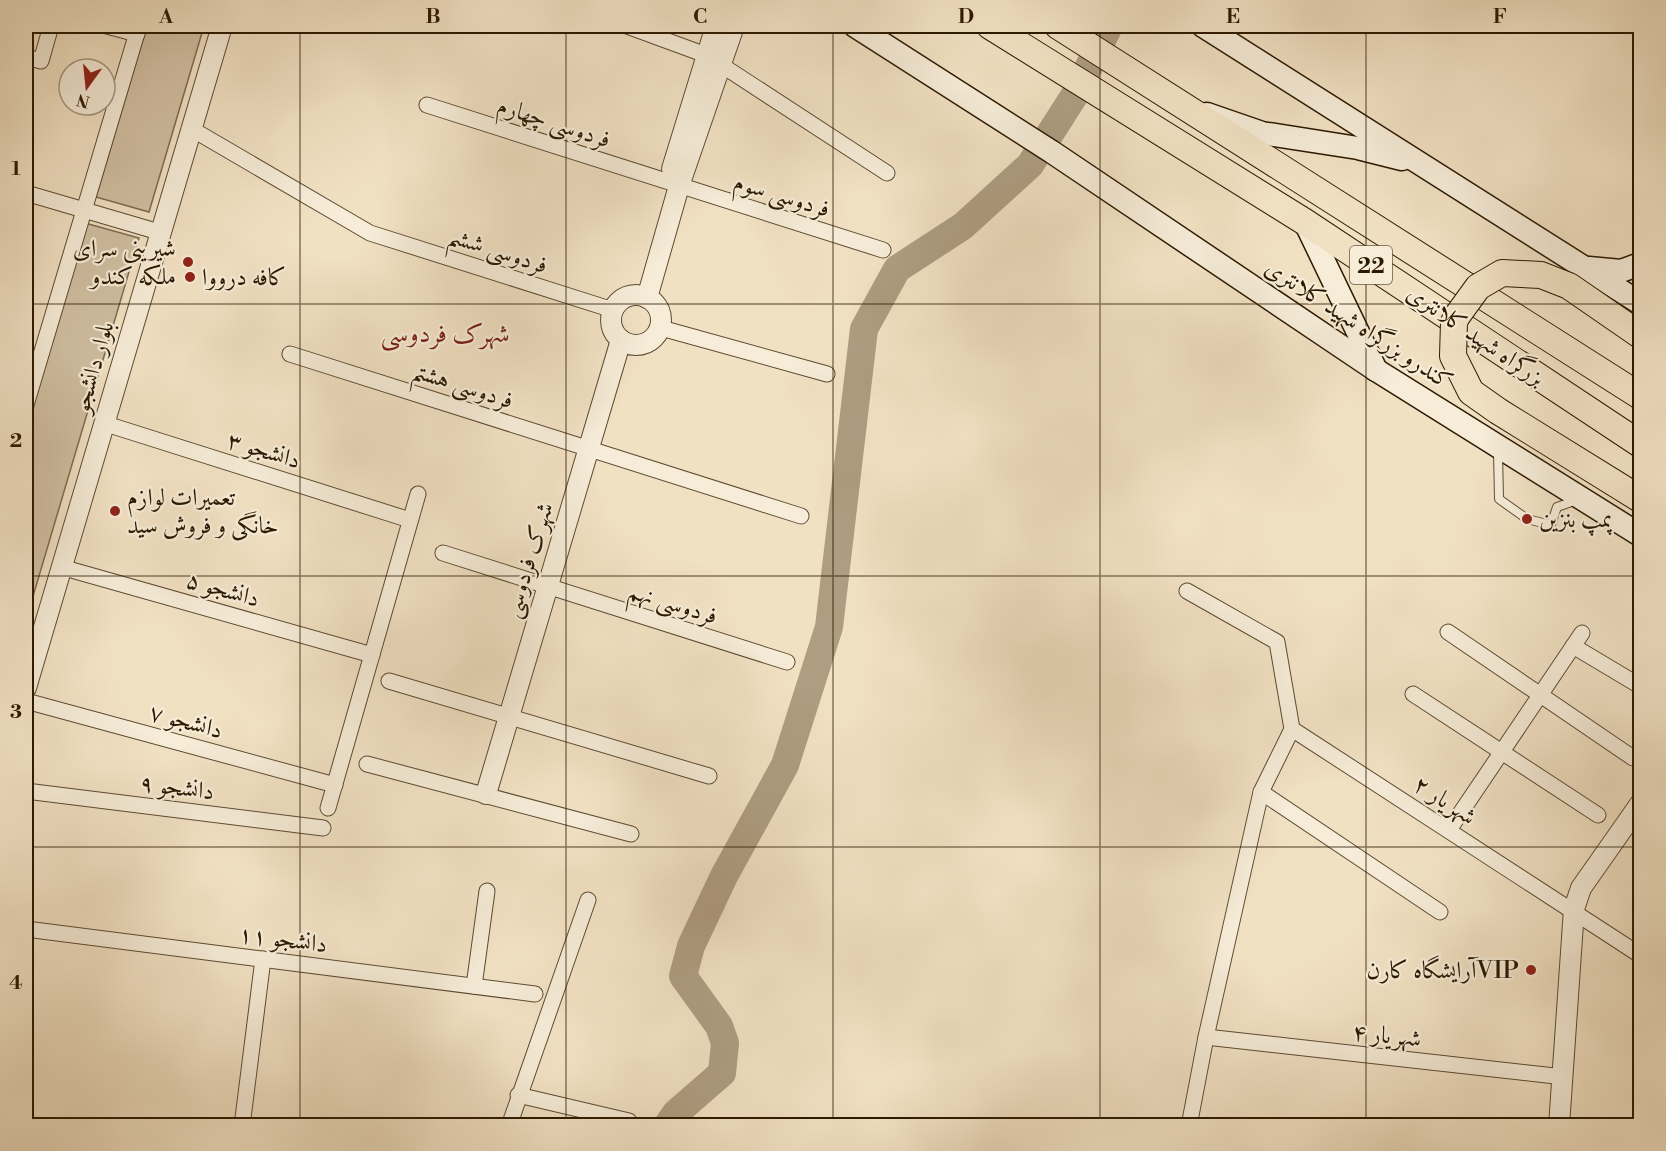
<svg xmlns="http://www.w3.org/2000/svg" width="1666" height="1151" viewBox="0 0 1666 1151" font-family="'Libre Bodoni',Amiri,serif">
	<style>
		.green { fill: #d0bfa2; stroke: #7e6c51; stroke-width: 1.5 }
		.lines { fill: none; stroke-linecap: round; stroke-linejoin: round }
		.river { stroke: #ae9d81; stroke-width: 28 }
		.service-casing { stroke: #5d4b31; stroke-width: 10 }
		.minor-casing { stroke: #5d4b31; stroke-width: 17 }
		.tertiary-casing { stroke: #5d4b31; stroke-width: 22 }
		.secondary-casing { stroke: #2c1900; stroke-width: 25 }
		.trunk-casing { stroke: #2c1900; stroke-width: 28 }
		.service { stroke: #f6ecd8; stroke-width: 8 }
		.minor { stroke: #f6ecd8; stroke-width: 15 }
		.tertiary { stroke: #f6ecd8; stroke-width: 20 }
		.secondary { stroke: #f6ecd8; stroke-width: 22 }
		.trunk { stroke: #f1e1c3; stroke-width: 26 }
		.trunk-bridge-casing { stroke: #2c1900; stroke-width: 28; stroke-linecap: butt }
		.trunk-bridge { stroke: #f1e1c3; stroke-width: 26 }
		.grid { fill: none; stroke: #2c1900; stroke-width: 1.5; stroke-opacity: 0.55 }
		.poi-dot { fill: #8f2418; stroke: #f6ecd8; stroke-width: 2 }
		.labels { text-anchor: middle; stroke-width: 4.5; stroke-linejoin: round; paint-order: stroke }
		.shield { fill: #f6ecd8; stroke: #695841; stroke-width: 1.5 }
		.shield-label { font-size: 22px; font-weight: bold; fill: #2c1900 }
		.street-label { font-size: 24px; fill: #2c1900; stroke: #f6ecd8 }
		.poi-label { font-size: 24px; fill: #2c1900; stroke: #f6ecd8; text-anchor: start }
		.neighbourhood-label { font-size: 26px; fill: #7a1f14; stroke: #f6ecd8 }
		.neatline { fill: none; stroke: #2c1900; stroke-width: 2 }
		.grid-label { font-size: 20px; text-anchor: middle; font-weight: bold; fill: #2c1900 }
	</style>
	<rect width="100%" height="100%" fill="#f1e1c3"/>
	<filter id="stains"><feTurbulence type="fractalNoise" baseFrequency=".00333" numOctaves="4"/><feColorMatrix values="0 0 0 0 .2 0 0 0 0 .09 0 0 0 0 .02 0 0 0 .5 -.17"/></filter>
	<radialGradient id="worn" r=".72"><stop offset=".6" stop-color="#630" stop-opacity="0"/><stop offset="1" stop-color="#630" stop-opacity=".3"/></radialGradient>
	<g class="green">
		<polygon points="147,26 204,26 149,212 96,197"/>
		<polygon points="85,223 139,238 26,620 26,427"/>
	</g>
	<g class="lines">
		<polyline class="river" points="667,1126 676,1113 722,1073 725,1043 719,1026 683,976 691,946 724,876 785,765 829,627 864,329 897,269 963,226 1030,165 1076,93 1109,26"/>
		<defs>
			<polyline id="service" points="1498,451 1499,499 1527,519 1551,525 1557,507 1577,500"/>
			<g id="minor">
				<polyline points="107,26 137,34"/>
				<polyline points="627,26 706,55 887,173"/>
				<polyline points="26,57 41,61 51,26"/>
				<polyline points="427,105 883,250"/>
				<polyline points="190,128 370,233 613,310"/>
				<polyline points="26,193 159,232"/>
				<polyline points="661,328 827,374"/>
				<polyline points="290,354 801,516"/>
				<polyline points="26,405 139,26"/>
				<polyline points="103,423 410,520"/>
				<polyline points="443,553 787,662"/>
				<polyline points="61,567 372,655"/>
				<polyline points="1187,591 1277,642 1292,729 1261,792 1206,1037 1189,1126"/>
				<polyline points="1448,632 1633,758"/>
				<polyline points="1573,646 1640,686"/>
				<polyline points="389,681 709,776"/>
				<polyline points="1413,694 1598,815"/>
				<polyline points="26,701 335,785"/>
				<polyline points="1292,729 1640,955"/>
				<polyline points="367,764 631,834"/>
				<polyline points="26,791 323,828"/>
				<polyline points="1261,792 1440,912"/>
				<polyline points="328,808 418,494"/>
				<polyline points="1449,830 1582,633"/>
				<polyline points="26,929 535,994"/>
				<polyline points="474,986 487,891"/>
				<polyline points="1206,1037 1564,1077"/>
				<polyline points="518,1095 629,1121"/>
				<polyline points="242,1126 263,959"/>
				<polyline points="509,1126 588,900"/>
			</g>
			<g id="tertiary">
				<polyline points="672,169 716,26"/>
				<circle cx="636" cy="320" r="25"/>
				<polyline points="647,298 679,186 734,26"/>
				<polyline points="26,688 222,26"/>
				<polyline points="486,794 621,340"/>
				<polyline points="1559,1126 1574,909 1581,888 1640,804"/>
			</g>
			<g id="secondary">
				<polyline points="855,26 1052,152 1376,370 1640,535"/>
				<polyline points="1203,26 1640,303"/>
				<polyline points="1207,114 1262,133 1358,148 1402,159"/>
				<polyline points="1305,222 1376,370"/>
				<polyline points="1589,268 1621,271 1640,264"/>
			</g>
			<g id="trunk">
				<polyline points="990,26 1305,222 1640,444"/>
				<polyline points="1058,26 1640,396"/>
			</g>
		</defs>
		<use href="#service" class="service-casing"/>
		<use href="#minor" class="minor-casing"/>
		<use href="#tertiary" class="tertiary-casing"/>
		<use href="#secondary" class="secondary-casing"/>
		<use href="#trunk" class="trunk-casing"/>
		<use href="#service" class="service"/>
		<use href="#minor" class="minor"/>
		<use href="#tertiary" class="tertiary"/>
		<use href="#secondary" class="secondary"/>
		<use href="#trunk" class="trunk"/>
		<defs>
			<polyline id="trunk-bridge" points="1640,335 1569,286 1541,275 1502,273 1478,287 1457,316 1454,322 1453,356 1471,392 1498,411 1640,499"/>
		</defs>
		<use href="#trunk-bridge" class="trunk-bridge-casing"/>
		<use href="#trunk-bridge" class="trunk-bridge"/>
	</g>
	<path class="grid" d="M300 26V1126M566 26V1126M833 26V1126M1100 26V1126M1366 26V1126M26 304H1640M26 576H1640M26 847H1640"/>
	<g class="poi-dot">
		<circle cx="188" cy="262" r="6"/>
		<circle cx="190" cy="277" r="6"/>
		<circle cx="115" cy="511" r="6"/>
		<circle cx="1527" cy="519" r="6"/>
		<circle cx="1531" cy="970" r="6"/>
	</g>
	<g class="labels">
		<rect class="shield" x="1350" y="246" width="42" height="38" rx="4.5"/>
		<g class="shield-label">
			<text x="1371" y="273">22</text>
		</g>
		<g class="street-label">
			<text transform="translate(554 122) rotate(18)" y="8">فردوسی چهارم</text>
			<text transform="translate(782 195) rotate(17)" y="8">فردوسی سوم</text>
			<text transform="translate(498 250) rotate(18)" y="8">فردوسی ششم</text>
			<text transform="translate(1359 324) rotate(33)" y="8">کندرو بزرگراه شهید کلانتری</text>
			<text transform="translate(1476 335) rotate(34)" y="8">بزرگراه شهید کلانتری</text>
			<text transform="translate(93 367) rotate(-74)" y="8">بلوار دانشجو</text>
			<text transform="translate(463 385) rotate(18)" y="8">فردوسی هشتم</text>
			<text transform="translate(264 450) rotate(17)" y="8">دانشجو ۳</text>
			<text transform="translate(528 560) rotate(-73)" y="8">شهرک فردوسی</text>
			<text transform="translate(223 589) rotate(16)" y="8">دانشجو ۵</text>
			<text transform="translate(673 603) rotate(17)" y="8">فردوسی نهم</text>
			<text transform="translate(186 721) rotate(15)" y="8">دانشجو ۷</text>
			<text transform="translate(177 787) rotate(7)" y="8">دانشجو ۹</text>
			<text transform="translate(1445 800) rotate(33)" y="8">۲ شهریار</text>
			<text transform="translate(283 939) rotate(7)" y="8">دانشجو ۱۱</text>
			<text transform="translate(1387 1035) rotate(6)" y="8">شهریار ۴</text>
		</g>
		<g class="poi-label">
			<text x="176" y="256" text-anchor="end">شیرینی سرای<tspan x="176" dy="28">ملکه کندو</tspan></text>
			<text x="202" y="285">کافه درووا</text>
			<text x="127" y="505">تعمیرات لوازم<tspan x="127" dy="28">خانگی و فروش سید</tspan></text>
			<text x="1539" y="527">پمپ بنزین</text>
			<text x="1519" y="978" text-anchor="end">آرایشگاه کارنVIP</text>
		</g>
		<g class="neighbourhood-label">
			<text x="445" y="342">شهرک فردوسی</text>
		</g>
	</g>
	<rect width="1666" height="1151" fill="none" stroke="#f1e1c3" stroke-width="66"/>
	<g transform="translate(87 87) rotate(195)"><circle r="28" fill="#f6ecd8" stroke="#a59882" stroke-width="1.5"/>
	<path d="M0-4.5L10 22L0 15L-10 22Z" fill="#8f2418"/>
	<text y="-9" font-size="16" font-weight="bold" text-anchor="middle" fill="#2c1900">N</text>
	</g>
	<rect x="33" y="33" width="1600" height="1085" class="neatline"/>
	<g class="grid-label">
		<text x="166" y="23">A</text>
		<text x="433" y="23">B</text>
		<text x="700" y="23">C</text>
		<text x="966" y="23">D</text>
		<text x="1233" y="23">E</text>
		<text x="1500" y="23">F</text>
		<text x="16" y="175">1</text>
		<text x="16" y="447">2</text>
		<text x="16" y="718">3</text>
		<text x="16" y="989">4</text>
	</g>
	<rect width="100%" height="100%" filter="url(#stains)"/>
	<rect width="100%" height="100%" fill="url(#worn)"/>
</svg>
